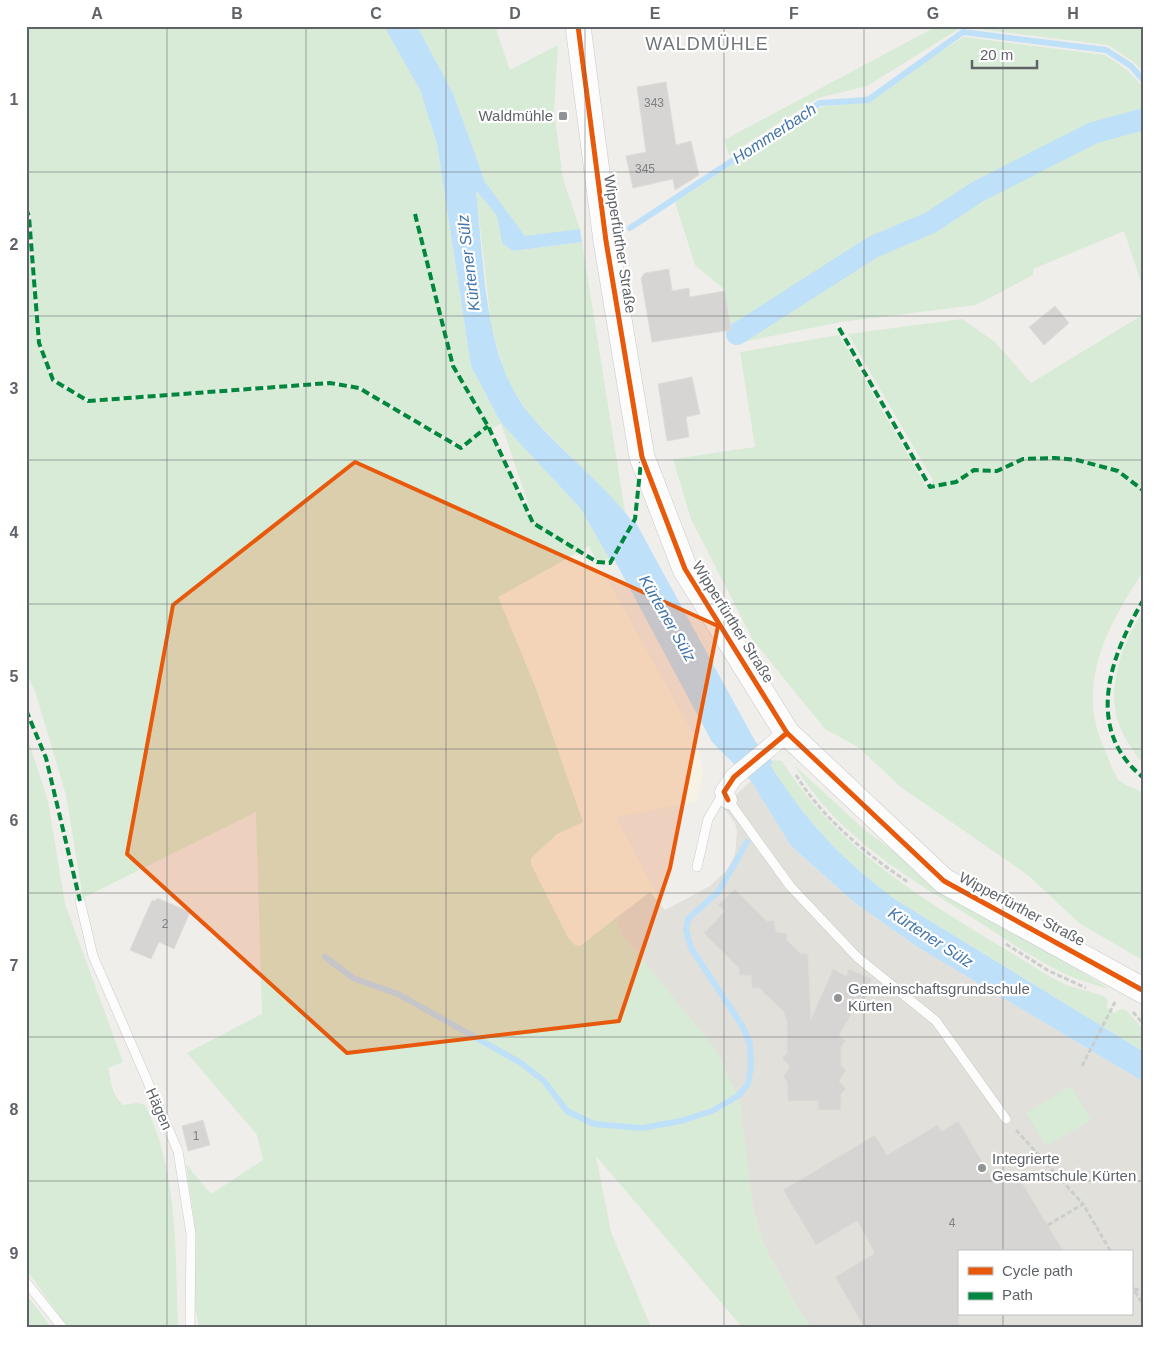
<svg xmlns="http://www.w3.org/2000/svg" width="1170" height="1353" viewBox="0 0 1170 1353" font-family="Arial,sans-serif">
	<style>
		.commercial { fill: #f7f3e4 }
		.education { fill: #e2e0da; fill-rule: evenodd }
		.green { fill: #d8ebd6; fill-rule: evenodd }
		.water { fill: #bfe0f9 }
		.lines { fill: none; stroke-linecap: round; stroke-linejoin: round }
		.stream { stroke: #bfe0f9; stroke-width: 6 }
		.canal { stroke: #bfe0f9; stroke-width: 22 }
		.building { fill: #d6d5d3; stroke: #deddd9 }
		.lane-casing { stroke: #cbcccc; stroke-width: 10 }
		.street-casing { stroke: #cbcccc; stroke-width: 19 }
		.secondary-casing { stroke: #cacacb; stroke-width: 26 }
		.path { stroke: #cacfcc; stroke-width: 3; stroke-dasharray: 5 2.5; stroke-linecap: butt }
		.lane { stroke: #fdfcfc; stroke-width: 9 }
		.street { stroke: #fdfcfc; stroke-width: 18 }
		.secondary { stroke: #fdfcfc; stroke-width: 25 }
		.quiet { stroke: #00873e; stroke-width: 4; stroke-dasharray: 8 4; stroke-linecap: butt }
		.cycleway-casing { stroke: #fff; stroke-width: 8 }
		.cycleway { stroke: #e8590c; stroke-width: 5 }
		.marked { fill: #e8590c; fill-opacity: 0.2; stroke: #e8590c; stroke-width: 4; stroke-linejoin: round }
		.grid { fill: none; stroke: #5f6368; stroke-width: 1; stroke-opacity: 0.55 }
		.poi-dot { fill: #919496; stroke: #fff; stroke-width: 2 }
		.labels { text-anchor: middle; stroke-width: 4.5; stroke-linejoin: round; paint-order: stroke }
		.number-label { font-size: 12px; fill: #7e8184 }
		.poi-label { font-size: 15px; fill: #5f6368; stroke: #fff; text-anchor: start }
		.street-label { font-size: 15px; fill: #5f6368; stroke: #fff }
		.water-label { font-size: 16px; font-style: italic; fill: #4174aa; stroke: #fff }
		.quarter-label { font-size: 18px; letter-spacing: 1px; fill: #70757a; stroke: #fff }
		.neatline { fill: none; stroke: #5f6368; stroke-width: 2 }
		.grid-label { font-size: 16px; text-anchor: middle; font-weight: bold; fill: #5f6368 }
	</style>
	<rect width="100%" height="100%" fill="#efeeea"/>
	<polygon class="commercial" points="576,554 601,568 696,739 703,773 697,801 616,817 665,910 650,892 580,946 575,945 568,938 530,864 531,858 557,834 583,822 535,686 498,597"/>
	<path class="education" d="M751 781 791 846 855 903 919 948 1144 1082V1327H810L794 1302 763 1243 753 1209 738 1096 621 933 616 918 650 892 665 910 710 886 727 870 735 855 737 831 735 823 723 807ZM959 1252H1131V1314H959Z"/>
	<g class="green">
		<path d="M26 26H384L389 34 420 90 437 144 471 366 501 423 581 509 609 558 597 562 589 546 498 597 535 686 583 822 557 834 531 858V864L568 938 575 945 580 946 616 918 621 933 716 1050 740 1101 753 1209 763 1243 794 1302 810 1327H742L596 1156 611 1232 651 1327H199L195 1309 194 1220 186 1164 211 1194 263 1160 257 1135 187 1053 262 1014 256 812 83 898 66 795 35 691 26 673V212L38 344 52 381 88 402 330 385 358 389 462 450 474 440 462 447 359 387 330 381 89 400 55 379 40 344 31 217 26 202ZM501 423 534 521 532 523 489 431Z"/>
		<polygon points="417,26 495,26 510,70 558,45 554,111 563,179 580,229 525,237 485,182 453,93"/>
		<polygon points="937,26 1144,26 1144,73 1134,62 1108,45 962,27 867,86 818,98 729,155 724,140"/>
		<polygon points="964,37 1105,55 1127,70 1144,88 1144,112 1090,127 1020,165 975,186 927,218 870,241 731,329 725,290 695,265 675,202 821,107 871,95"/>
		<polygon points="1144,126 1144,291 1124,231 1033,269 1033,275 976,305 841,322 738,343 876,252 933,229 979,198 1095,139"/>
		<polygon points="476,189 497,216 502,243 513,251 582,242 625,512 529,414 507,381 491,325"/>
		<path d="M1144 314V570C1108 625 1074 685 1105 750 1109 759 1113 775 1120 781 1126 786 1137 789 1144 793V961L1079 923 1028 875 902 788 858 747 825 729 753 640 691 519 673 459 755 447 740 352 839 335 928 490 933 480 848 334 962 319 995 342 1031 383Z"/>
		<path d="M1144 610V761L1139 759C1133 749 1125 740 1121 729 1104 691 1122 642 1144 610Z"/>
		<path d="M26 733 48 801 65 904 123 1062 108 1068C112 1082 110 1092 123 1105L137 1103 145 1105C179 1173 175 1253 178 1327H67L26 1269Z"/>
		<path d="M774 760 782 761C845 862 949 913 1047 975L1066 985 1104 996 1108 1001 1107 1008 1115 1013 1120 1009 1126 1010 1144 1030V1052L896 900C841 859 807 821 769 765Z"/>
		<path d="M795 766 866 831 964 902 1110 989C1057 977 1023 950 979 922 911 879 838 838 795 766Z"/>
		<polygon points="1071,1086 1091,1120 1046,1146 1026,1113"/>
		<polygon points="26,1294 51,1327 26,1327"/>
	</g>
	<path class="water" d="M384 26H417L453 93 485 182 525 236 580 229 582 242 513 251 502 243 497 216 476 190C484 260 483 361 531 416 562 452 602 482 631 520L636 523 755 741 773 762 770 765C807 822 841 859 896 900L1144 1052V1082L919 948 855 903 791 846 751 781 712 742 615 561 609 558 581 509 501 423 471 366 437 144 420 90Z"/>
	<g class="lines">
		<g class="stream">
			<polyline points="630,228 820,103 868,100 963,32 1106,50 1131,66 1144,81"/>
			<polyline points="325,957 353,978 398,994 521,1063 544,1081 567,1111 594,1124 642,1128 681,1121 712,1111 738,1096 748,1084 751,1066 750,1044 743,1027 691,948 686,930 688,919 719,891 747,842"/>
		</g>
		<polyline class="canal" points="737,334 873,247 930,223 977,192 1093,133 1144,119"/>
	</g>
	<g class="building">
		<polygon points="666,82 676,145 691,141 699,175 675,190 673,179 633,188 626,156 646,152 637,87"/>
		<polygon points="669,269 672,291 689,288 690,297 725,291 731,330 652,342 641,278 645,273"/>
		<polygon points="1055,306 1069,323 1044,345 1029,327"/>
		<polygon points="692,377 700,414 686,417 689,437 667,441 658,384"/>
		<polygon points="735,889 767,921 774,920 776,932 787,934 787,940 800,953 808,954 811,1019 833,969 846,976 849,969 872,979 862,1001 860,1000 839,1035 846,1041 841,1047 841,1066 846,1070 839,1081 846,1089 841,1094 841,1110 818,1110 818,1101 788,1101 787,1082 783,1077 790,1067 782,1058 787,1053 787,1021 783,1011 759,988 752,988 751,976 739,975 739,968 704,933 725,911 718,905"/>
		<polygon points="157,898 190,912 174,949 159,942 151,959 130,950 152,900 155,901"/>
		<polygon points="203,1120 210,1145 188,1151 182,1126"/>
		<polygon points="958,1121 995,1183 1015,1171 1064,1252 959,1252 959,1327 864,1327 835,1277 875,1253 857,1221 816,1245 783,1190 875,1135 887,1155 937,1125 942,1131"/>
	</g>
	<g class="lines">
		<defs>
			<g id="lane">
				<polyline points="728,800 790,886 857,957 936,1021 1006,1119"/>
				<polyline points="697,867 708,819 724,792"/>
				<polyline points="80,901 93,956 178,1151 191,1234 190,1327"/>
				<polyline points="26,1282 62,1327"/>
			</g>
			<polyline id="street" points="728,800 724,792 734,777 787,733"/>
			<polyline id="secondary" points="578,26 606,241 642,457 685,569 787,733 944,881 1144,991"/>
		</defs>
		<use href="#lane" class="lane-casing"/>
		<use href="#street" class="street-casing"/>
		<use href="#secondary" class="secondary-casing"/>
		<g class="path">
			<path d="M796 775C823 819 866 854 908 882"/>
			<polyline points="1006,944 1049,971 1086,988"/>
			<polyline points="1133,1012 1144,1025"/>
			<polyline points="1082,1066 1115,1002"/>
			<polyline points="1016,1130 1083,1204"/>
			<polyline points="1048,1225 1083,1204 1111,1252"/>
			<polyline points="1131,1285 1144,1306"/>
			<polyline points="1134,1290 1144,1288"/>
		</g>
		<use href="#lane" class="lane"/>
		<use href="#street" class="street"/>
		<use href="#secondary" class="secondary"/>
		<g class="quiet">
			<polyline points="26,208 29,217 39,343 53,380 88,401 330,383 359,388 461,448 488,426"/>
			<polyline points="415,214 453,366 488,426 533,523 597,562 610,563 635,519 641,462"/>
			<polyline points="839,328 930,487 956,482 974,470 997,471 1023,459 1055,458 1077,460 1118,471 1144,491"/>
			<path d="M1144 599C1110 656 1083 730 1144 778"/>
			<polyline points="26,710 46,758 80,901"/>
		</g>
		<defs>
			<g id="cycleway">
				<polyline points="578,26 606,241 642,457 685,569 787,733 944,881 1144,991"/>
				<polyline points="728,800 724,792 734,777 787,733"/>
			</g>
		</defs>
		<use href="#cycleway" class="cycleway-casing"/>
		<use href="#cycleway" class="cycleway"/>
	</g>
	<path class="marked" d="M355 462 718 626 670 868 619 1021 347 1053 127 854 173 605Z"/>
	<path class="grid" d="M167 26V1327M306 26V1327M446 26V1327M585 26V1327M724 26V1327M864 26V1327M1003 26V1252M26 172H1144M26 316H1144M26 460H1144M26 604H1144M26 749H1144M26 893H1144M26 1037H1144M26 1181H1144M1003 1314V1327"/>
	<g class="poi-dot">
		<rect x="558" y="111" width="10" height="10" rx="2.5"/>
		<circle cx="838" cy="998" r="5"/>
		<circle cx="982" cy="1168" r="5"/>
	</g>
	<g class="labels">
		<g class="number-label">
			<text x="654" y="107">343</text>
			<text x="645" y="173">345</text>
			<text x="165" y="928">2</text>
			<text x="196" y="1140">1</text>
			<text x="952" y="1227">4</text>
		</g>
		<g class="poi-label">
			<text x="553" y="121" text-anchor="end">Waldmühle</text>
			<text x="848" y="994">Gemeinschaftsgrundschule<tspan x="848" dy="17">Kürten</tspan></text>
			<text x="992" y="1164">Integrierte<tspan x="992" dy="17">Gesamtschule Kürten</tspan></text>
		</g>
		<g class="street-label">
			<text transform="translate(620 244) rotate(81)" y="5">Wipperfürther Straße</text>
			<text transform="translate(733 622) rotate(58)" y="5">Wipperfürther Straße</text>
			<text transform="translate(1022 909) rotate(28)" y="5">Wipperfürther Straße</text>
			<text transform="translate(159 1109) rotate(66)" y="5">Hägen</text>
		</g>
		<g class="water-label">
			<text transform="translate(774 133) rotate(-33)" y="6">Hommerbach</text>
			<text transform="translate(468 263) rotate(-97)" y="6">Kürtener Sülz</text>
			<text transform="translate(668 618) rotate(60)" y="6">Kürtener Sülz</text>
			<text transform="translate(931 937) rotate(33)" y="6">Kürtener Sülz</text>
		</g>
		<g class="quarter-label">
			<text x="707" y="50">WALDMÜHLE</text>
		</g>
	</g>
	<rect width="1170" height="1353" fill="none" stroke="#ffffff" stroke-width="55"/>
	<rect x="958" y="1250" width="175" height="65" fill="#ffffff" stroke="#bfc1c3"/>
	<rect x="968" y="1267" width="25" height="8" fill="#e8590c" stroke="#bfc1c3"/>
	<text x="1002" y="1276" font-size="15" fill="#5f6368">Cycle path</text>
	<rect x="968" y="1292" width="25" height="8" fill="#00873e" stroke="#bfc1c3"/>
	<text x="1002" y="1300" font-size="15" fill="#5f6368">Path</text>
	<path d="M972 60v8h65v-8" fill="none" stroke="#5f6368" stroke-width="2.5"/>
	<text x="980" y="60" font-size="15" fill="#5f6368" stroke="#ffffff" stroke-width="4" paint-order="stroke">20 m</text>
	<rect x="28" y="28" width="1114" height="1298" class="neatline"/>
	<g class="grid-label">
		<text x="97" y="19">A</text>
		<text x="237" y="19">B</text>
		<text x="376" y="19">C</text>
		<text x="515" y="19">D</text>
		<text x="655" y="19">E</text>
		<text x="794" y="19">F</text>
		<text x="933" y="19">G</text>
		<text x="1073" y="19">H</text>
		<text x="14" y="105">1</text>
		<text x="14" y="250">2</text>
		<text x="14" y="394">3</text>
		<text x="14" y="538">4</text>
		<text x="14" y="682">5</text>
		<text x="14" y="826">6</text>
		<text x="14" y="971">7</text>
		<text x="14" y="1115">8</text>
		<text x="14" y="1259">9</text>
	</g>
</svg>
